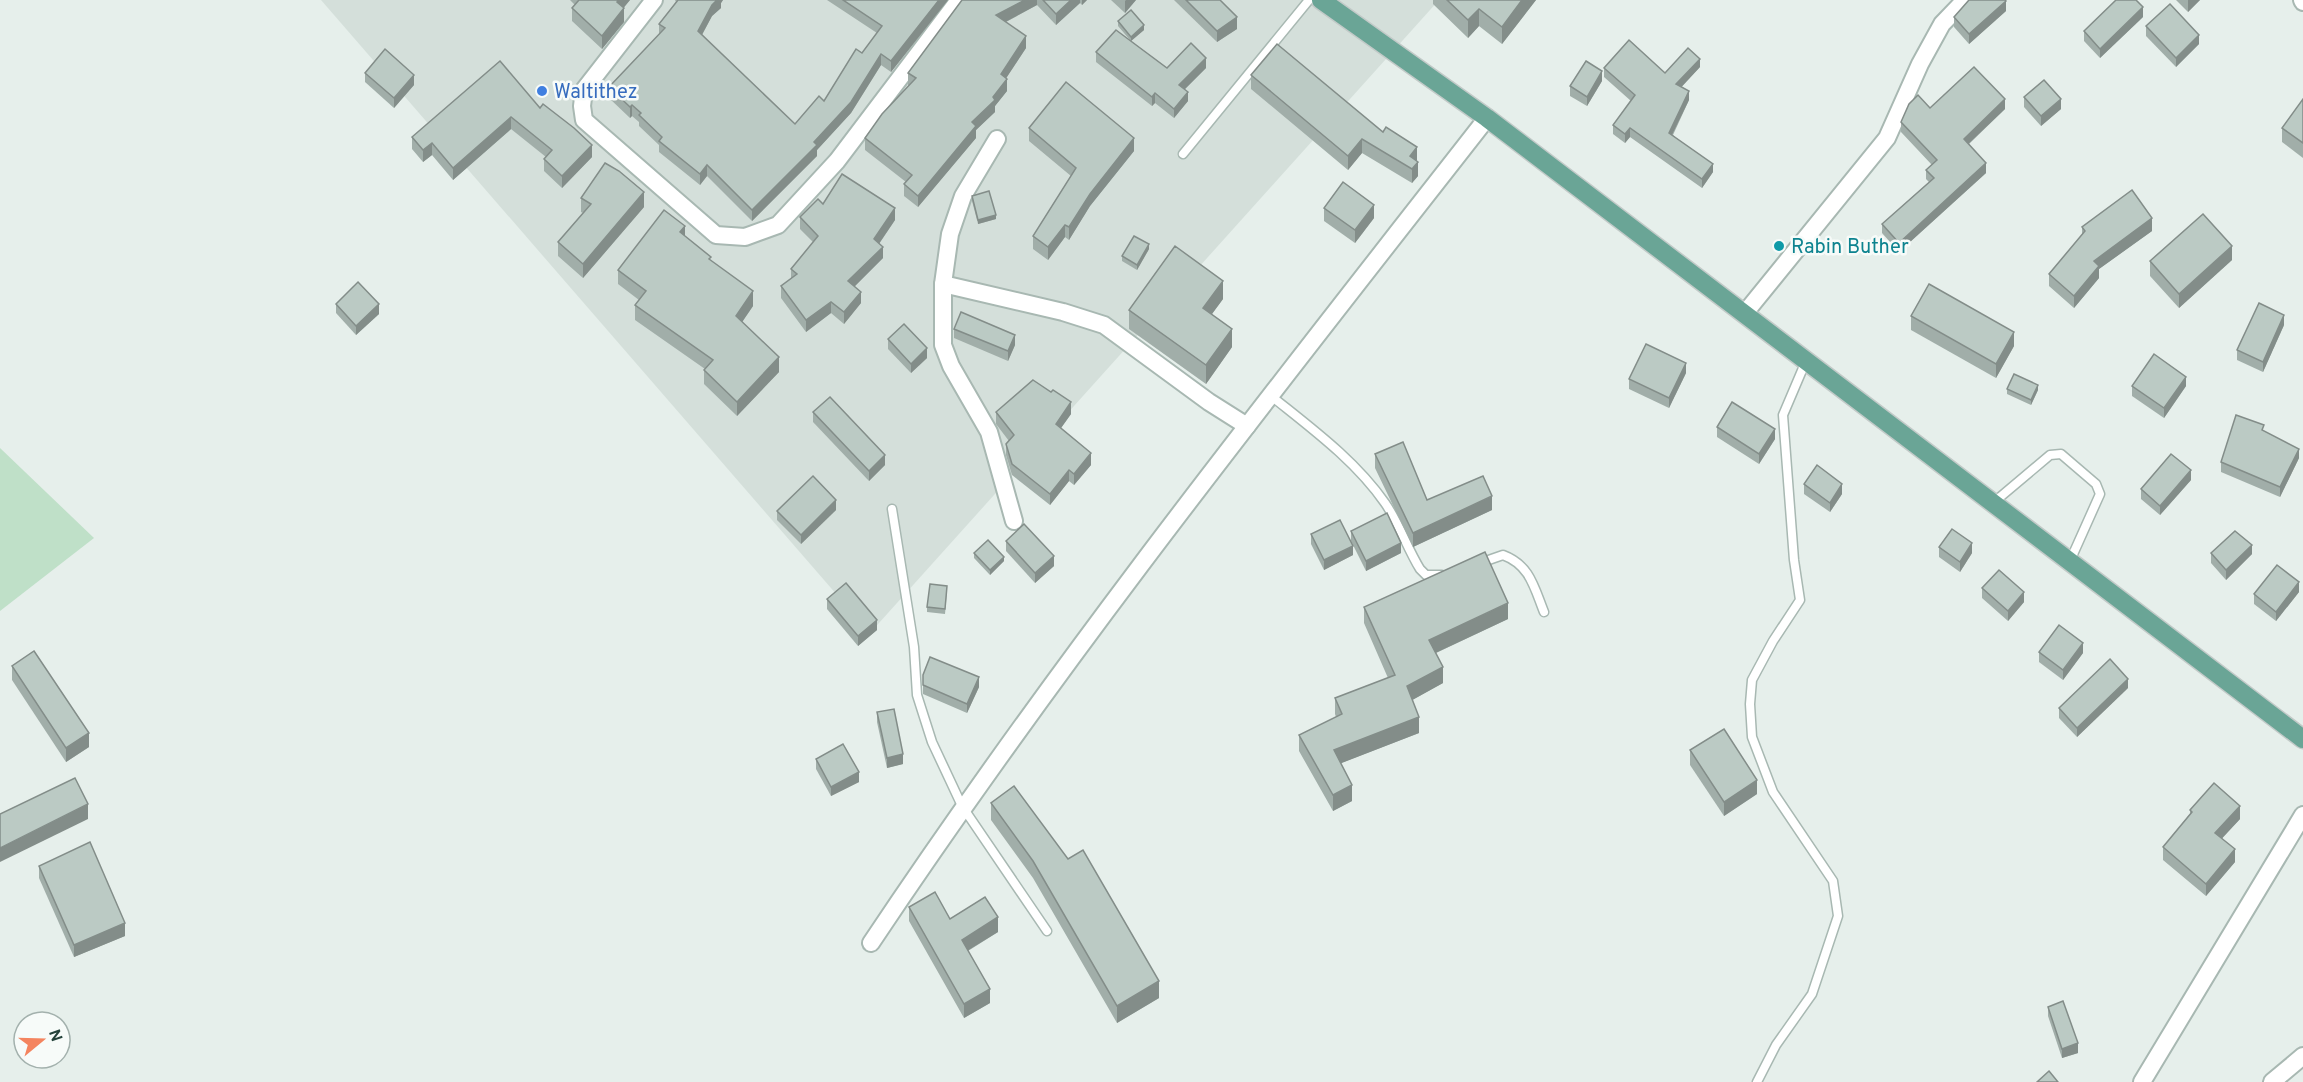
<svg xmlns="http://www.w3.org/2000/svg" width="2303" height="1082" viewBox="0 0 2303 1082" font-family="Overpass,sans-serif">
	<style>
		.built { fill: #d4dfda }
		.green { fill: #bfe0c8 }
		.lines { fill: none; stroke-linecap: round; stroke-linejoin: round }
		.lane-casing { stroke: #a8b8b2; stroke-width: 11 }
		.street-casing { stroke: #a8b8b2; stroke-width: 20 }
		.primary-casing { stroke: #c2cac8; stroke-width: 21 }
		.lane { stroke: #fff; stroke-width: 8 }
		.street { stroke: #fff; stroke-width: 16 }
		.primary { stroke: #6aa596; stroke-width: 18 }
		.wall { fill: #a1aea9 }
		.shaded-wall { fill: #838d89 }
		.building { fill: #bbcac4; stroke: #838d89; stroke-width: 1.5 }
		.shop-dot { fill: #3f7fe0; stroke: #f7fbf9; stroke-width: 2 }
		.culture-dot { fill: #0f9aa8; stroke: #f7fbf9; stroke-width: 2 }
		.labels { text-anchor: middle; stroke-width: 5; stroke-linejoin: round; paint-order: stroke }
		.shop-label { font-size: 20px; fill: #366cbe; stroke: #f7fbf9; text-anchor: start }
		.culture-label { font-size: 20px; fill: #0d838f; stroke: #f7fbf9; text-anchor: start }
	</style>
	<rect width="100%" height="100%" fill="#e6efeb"/>
	<polygon class="built" points="321,0 1439,0 870,633"/>
	<polygon class="green" points="0,448 94,538 0,611"/>
	<g class="lines">
		<defs>
			<g id="lane">
				<polyline points="1183,154 1309,0"/>
				<path d="M1270 395C1311 428 1355 460 1385 503 1399 523 1407 548 1420 569L1426 575H1442"/>
				<polyline points="1993,503 2050,455 2061,454 2096,484 2100,494 2070,561"/>
				<polyline points="892,509 914,647 917,695 932,742 962,806 1047,931"/>
				<path d="M1480 563 1503 555C1530 565 1534 587 1544 612"/>
				<polyline points="1757,1082 1776,1045 1812,994 1838,916 1833,881 1773,792 1752,737 1750,704 1752,680 1773,641 1800,600 1794,560 1783,415 1806,361"/>
			</g>
			<g id="street">
				<polyline points="654,0 584,90 582,106 584,120 716,235 745,237 778,225 837,161 959,0"/>
				<polyline points="2302,0 2303,2"/>
				<polyline points="997,139 963,196 950,234 943,284 943,345 951,366 989,432 1014,521"/>
				<polyline points="943,284 1063,312 1104,325 1209,402 1247,426"/>
				<polyline points="1745,313 1887,138 1920,64 1942,24 1965,0"/>
				<path d="M871 943C1061 658 1276 388 1487 118"/>
				<polyline points="2142,1082 2303,815"/>
				<polyline points="2272,1082 2303,1056"/>
			</g>
			<polyline id="primary" points="1321,0 1487,118 2303,739"/>
		</defs>
		<use href="#lane" class="lane-casing"/>
		<use href="#street" class="street-casing"/>
		<use href="#primary" class="primary-casing"/>
		<use href="#lane" class="lane"/>
		<use href="#street" class="street"/>
		<use href="#primary" class="primary"/>
	</g>
	<g class="wall">
		<polygon points="570,0 630,0 623,8 624,22 602,49 572,21 572,8 575,5"/>
		<polygon points="675,0 723,0 721,3 721,8 712,16 702,35 795,124 824,101 862,53 877,33 827,0 948,0 891,72 881,65 851,113 817,150 817,156 752,221 707,176 700,185 659,152 659,145 639,126 639,122 632,116 630,118 609,98 609,87 659,34 659,24 676,2"/>
		<polygon points="962,0 1087,0 1082,5 1080,3 1056,25 1037,5 1006,22 1026,48 1006,78 1007,91 995,106 995,112 976,130 976,138 918,207 904,196 904,184 906,182 865,150 865,138 909,85 908,85 908,73"/>
		<polygon points="1111,0 1136,0 1125,13"/>
		<polygon points="1174,0 1219,0 1237,29 1217,42"/>
		<polygon points="1433,0 1536,0 1502,44 1479,26 1468,38 1433,4"/>
		<polygon points="2176,0 2200,0 2188,12"/>
		<polygon points="2006,11 1969,44 1954,27 1954,17"/>
		<polygon points="2143,17 2100,58 2084,41 2084,31"/>
		<polygon points="1118,21 1144,30 1131,41 1167,68 1206,68 1185,89 1188,101 1174,118 1155,103 1152,106 1096,62 1096,52 1130,40 1118,26"/>
		<polygon points="2146,26 2199,44 2176,67 2146,36"/>
		<polygon points="1700,67 1681,87 1689,100 1673,135 1713,172 1702,188 1630,137 1625,143 1613,134 1613,125 1631,101 1604,77 1604,68 1665,73"/>
		<polygon points="365,73 414,85 394,108 365,82"/>
		<polygon points="1251,75 1417,160 1418,176 1412,183 1362,153 1348,170 1251,89"/>
		<polygon points="1602,81 1587,106 1570,96 1570,86"/>
		<polygon points="2024,97 2061,109 2041,126 2024,107"/>
		<polygon points="2303,99 2303,158 2282,142 2282,128"/>
		<polygon points="540,108 592,157 562,188 544,171 544,159 546,157 511,129 453,180 432,155 423,162 412,149 412,137"/>
		<polygon points="2005,109 1969,144 1986,173 1899,252 1882,233 1882,224 1929,182 1926,179 1926,170 1932,165 1901,132 1901,122"/>
		<polygon points="1029,128 1134,151 1090,206 1069,240 1065,237 1048,260 1033,249 1033,236 1071,176 1029,141"/>
		<polygon points="972,196 996,219 978,224 972,201"/>
		<polygon points="581,198 644,207 583,278 558,256 558,242 583,213 581,212"/>
		<polygon points="823,204 895,220 879,244 883,258 855,286 861,303 844,324 831,313 806,332 781,298 781,286 791,279 791,269 813,242 800,229 800,217"/>
		<polygon points="1324,208 1374,218 1355,243 1324,221"/>
		<polygon points="2082,227 2152,231 2099,269 2099,278 2074,308 2049,286 2049,274 2082,235"/>
		<polygon points="685,236 711,261 753,306 742,322 779,372 737,416 704,384 704,370 705,369 635,320 635,305 639,300 618,284 618,270"/>
		<polygon points="1149,249 1137,270 1122,261 1122,256"/>
		<polygon points="2232,260 2179,308 2150,276 2150,261"/>
		<polygon points="1223,299 1212,314 1232,347 1206,384 1129,329 1129,310"/>
		<polygon points="336,304 379,314 356,335 336,313"/>
		<polygon points="1911,316 2014,346 1996,378 1911,330"/>
		<polygon points="2284,325 2263,372 2237,360 2237,350"/>
		<polygon points="954,329 1015,345 1008,361 954,338"/>
		<polygon points="888,339 927,358 911,373 888,349"/>
		<polygon points="1686,373 1669,408 1629,389 1629,379"/>
		<polygon points="2132,386 2186,386 2164,418 2132,396"/>
		<polygon points="2007,389 2038,390 2031,405 2007,394"/>
		<polygon points="813,412 885,465 869,481 813,422"/>
		<polygon points="996,412 1071,414 1061,428 1091,465 1074,485 1069,481 1050,505 1012,475 1006,455 1006,444 1009,441 996,424"/>
		<polygon points="1717,427 1775,439 1759,464 1717,437"/>
		<polygon points="1375,454 1427,500 1492,510 1413,547 1375,468"/>
		<polygon points="2299,458 2280,497 2221,472 2221,462"/>
		<polygon points="2191,480 2160,515 2141,499 2141,489"/>
		<polygon points="1804,484 1842,494 1830,512 1804,494"/>
		<polygon points="836,510 801,544 777,520 777,511"/>
		<polygon points="1351,531 1401,553 1366,571 1351,541"/>
		<polygon points="1311,534 1353,555 1324,570 1311,544"/>
		<polygon points="1006,541 1054,566 1035,583 1006,551"/>
		<polygon points="1939,547 1972,553 1960,572 1939,557"/>
		<polygon points="974,553 1004,561 990,575 974,558"/>
		<polygon points="2211,553 2252,554 2226,580 2211,563"/>
		<polygon points="1982,588 2024,602 2008,621 1982,598"/>
		<polygon points="947,591 945,614 927,612 927,607"/>
		<polygon points="2299,592 2276,621 2254,604 2254,594"/>
		<polygon points="827,599 877,630 858,646 827,609"/>
		<polygon points="1364,607 1508,619 1436,653 1443,683 1412,700 1419,733 1341,763 1352,801 1333,811 1299,751 1299,735 1336,717 1335,714 1335,698 1388,678 1364,623"/>
		<polygon points="2039,652 2083,653 2063,680 2039,662"/>
		<polygon points="12,666 89,747 66,762 12,680"/>
		<polygon points="923,675 979,687 967,713 923,694"/>
		<polygon points="2128,688 2077,737 2059,718 2059,708"/>
		<polygon points="877,712 903,764 887,768 877,722"/>
		<polygon points="1690,750 1757,794 1724,816 1690,765"/>
		<polygon points="816,759 859,782 831,796 816,769"/>
		<polygon points="991,803 1159,998 1117,1023 1033,878 991,820"/>
		<polygon points="2190,810 2240,819 2222,838 2235,862 2206,896 2163,860 2163,847 2190,814"/>
		<polygon points="39,866 125,936 74,957 39,878"/>
		<polygon points="909,907 998,932 968,951 990,1003 964,1018 909,921"/>
		<polygon points="2048,1007 2078,1053 2062,1058 2048,1016"/>
	</g>
	<g class="shaded-wall">
		<polygon points="618,0 630,0 617,16 617,2"/>
		<polygon points="717,0 723,0 721,3 721,8 712,16 698,42 698,31 712,5"/>
		<polygon points="939,0 948,0 891,72 891,61"/>
		<polygon points="1025,0 1037,0 1037,5 996,27 996,15"/>
		<polygon points="1071,0 1080,0 1080,3 1056,25 1056,14"/>
		<polygon points="1082,0 1087,0 1082,5"/>
		<polygon points="1126,0 1136,0 1125,13 1125,1"/>
		<polygon points="1522,0 1536,0 1502,44 1502,27"/>
		<polygon points="2188,0 2200,0 2188,12"/>
		<polygon points="2006,1 2006,11 1969,44 1969,34"/>
		<polygon points="2143,7 2143,17 2100,58 2100,49"/>
		<polygon points="624,8 624,22 602,49 602,36"/>
		<polygon points="1479,9 1479,26 1468,38 1468,20"/>
		<polygon points="1237,17 1237,29 1217,42 1217,31"/>
		<polygon points="1144,25 1144,30 1131,41 1131,37"/>
		<polygon points="2199,35 2199,44 2176,67 2176,58"/>
		<polygon points="1026,36 1026,48 1001,86 1001,74"/>
		<polygon points="881,54 881,65 851,113 817,150 817,156 752,221 752,210 814,142"/>
		<polygon points="1206,58 1206,68 1179,95 1179,85"/>
		<polygon points="1700,59 1700,67 1676,93 1676,84"/>
		<polygon points="1602,71 1602,81 1587,106 1587,97"/>
		<polygon points="414,75 414,85 394,108 394,98"/>
		<polygon points="1007,79 1007,91 995,106 995,112 976,130 976,138 918,207 918,196 972,122"/>
		<polygon points="1689,91 1689,100 1669,141 1669,133"/>
		<polygon points="1188,92 1188,101 1174,118 1174,109"/>
		<polygon points="1155,93 1155,103 1152,106 1152,97"/>
		<polygon points="2005,99 2005,109 1964,148 1964,139"/>
		<polygon points="2061,99 2061,109 2041,126 2041,116"/>
		<polygon points="632,105 632,116 630,118 630,107"/>
		<polygon points="511,117 511,129 453,180 453,168"/>
		<polygon points="1630,128 1630,137 1625,143 1625,134"/>
		<polygon points="1134,138 1134,151 1090,206 1069,240 1069,227 1090,194"/>
		<polygon points="1362,139 1362,153 1348,170 1348,156"/>
		<polygon points="432,143 432,155 423,162 423,150"/>
		<polygon points="592,145 592,157 562,188 562,176"/>
		<polygon points="1417,147 1417,160 1410,169 1410,156"/>
		<polygon points="1418,162 1418,176 1412,183 1412,169"/>
		<polygon points="1986,163 1986,173 1899,252 1899,243"/>
		<polygon points="1713,164 1713,172 1702,188 1702,179"/>
		<polygon points="707,165 707,176 700,185 700,174"/>
		<polygon points="644,192 644,207 583,278 583,264"/>
		<polygon points="1374,205 1374,218 1355,243 1355,230"/>
		<polygon points="895,208 895,220 874,251 874,239"/>
		<polygon points="996,215 996,219 978,224 978,220"/>
		<polygon points="2152,218 2152,231 2099,269 2099,278 2074,308 2074,296 2094,261"/>
		<polygon points="1065,225 1065,237 1048,260 1048,247"/>
		<polygon points="685,226 685,240 680,232"/>
		<polygon points="1149,244 1149,249 1137,270 1137,265"/>
		<polygon points="2232,246 2232,260 2179,308 2179,294"/>
		<polygon points="883,247 883,258 848,293 848,281"/>
		<polygon points="1223,281 1223,299 1203,326 1203,308"/>
		<polygon points="753,291 753,306 736,331 736,316"/>
		<polygon points="861,292 861,303 844,324 844,312"/>
		<polygon points="831,302 831,313 806,332 806,320"/>
		<polygon points="379,304 379,314 356,335 356,326"/>
		<polygon points="2284,315 2284,325 2263,372 2263,362"/>
		<polygon points="1232,329 1232,347 1206,384 1206,365"/>
		<polygon points="2014,332 2014,346 1996,378 1996,364"/>
		<polygon points="1015,335 1015,345 1008,361 1008,351"/>
		<polygon points="927,348 927,358 911,373 911,364"/>
		<polygon points="779,357 779,372 737,416 737,402"/>
		<polygon points="1686,363 1686,373 1669,408 1669,398"/>
		<polygon points="2186,377 2186,386 2164,418 2164,408"/>
		<polygon points="2038,385 2038,390 2031,405 2031,400"/>
		<polygon points="1071,402 1071,414 1056,435 1056,424"/>
		<polygon points="1775,429 1775,439 1759,464 1759,454"/>
		<polygon points="2299,449 2299,458 2280,497 2280,487"/>
		<polygon points="1091,453 1091,465 1074,485 1074,474"/>
		<polygon points="885,455 885,465 869,481 869,471"/>
		<polygon points="1069,470 1069,481 1050,505 1050,494"/>
		<polygon points="2191,470 2191,480 2160,515 2160,506"/>
		<polygon points="1842,484 1842,494 1830,512 1830,503"/>
		<polygon points="1492,496 1492,510 1413,547 1413,533"/>
		<polygon points="836,500 836,510 801,544 801,535"/>
		<polygon points="1401,543 1401,553 1366,571 1366,561"/>
		<polygon points="1972,543 1972,553 1960,572 1960,562"/>
		<polygon points="2252,545 2252,554 2226,580 2226,570"/>
		<polygon points="1353,546 1353,555 1324,570 1324,560"/>
		<polygon points="1054,556 1054,566 1035,583 1035,573"/>
		<polygon points="1004,557 1004,561 990,575 990,570"/>
		<polygon points="2299,582 2299,592 2276,621 2276,612"/>
		<polygon points="2024,592 2024,602 2008,621 2008,611"/>
		<polygon points="1508,603 1508,619 1429,656 1429,640"/>
		<polygon points="877,620 877,630 858,646 858,636"/>
		<polygon points="2083,643 2083,653 2063,680 2063,670"/>
		<polygon points="1443,667 1443,683 1407,703 1407,686"/>
		<polygon points="979,677 979,687 967,713 967,704"/>
		<polygon points="2128,679 2128,688 2077,737 2077,728"/>
		<polygon points="1419,717 1419,733 1334,766 1334,750"/>
		<polygon points="89,733 89,747 66,762 66,748"/>
		<polygon points="903,754 903,764 887,768 887,758"/>
		<polygon points="859,772 859,782 831,796 831,787"/>
		<polygon points="1757,780 1757,794 1724,816 1724,802"/>
		<polygon points="1352,785 1352,801 1333,811 1333,795"/>
		<polygon points="88,804 88,819 0,862 0,848"/>
		<polygon points="2240,806 2240,819 2215,846 2215,833"/>
		<polygon points="2235,849 2235,862 2206,896 2206,884"/>
		<polygon points="998,917 998,932 962,954 962,940"/>
		<polygon points="125,923 125,936 74,957 74,945"/>
		<polygon points="1159,981 1159,998 1117,1023 1117,1006"/>
		<polygon points="990,989 990,1003 964,1018 964,1004"/>
		<polygon points="2078,1043 2078,1053 2062,1058 2062,1049"/>
	</g>
	<g class="building">
		<polygon points="579,0 618,0 617,2 624,8 602,36 572,8"/>
		<polygon points="678,0 717,0 712,5 698,31 795,124 819,96 824,101 856,49 862,53 882,26 843,0 939,0 891,61 881,54 851,102 814,142 817,145 752,210 707,165 700,174 659,141 662,137 639,115 641,113 632,105 630,107 609,87 665,28 659,24"/>
		<polygon points="962,0 1025,0 996,15 1026,36 1001,74 1007,79 993,97 995,100 972,122 976,126 918,196 904,184 912,175 865,138 882,114 916,78 908,73"/>
		<polygon points="1043,0 1071,0 1056,14"/>
		<polygon points="1186,0 1220,0 1237,17 1217,31"/>
		<polygon points="1447,0 1522,0 1502,27 1479,9 1468,20"/>
		<polygon points="1969,0 2005,0 2006,1 1969,34 1954,17"/>
		<polygon points="2116,0 2136,0 2143,7 2100,49 2084,31"/>
		<polygon points="2170,4 2199,35 2176,58 2146,26"/>
		<polygon points="1131,10 1144,25 1131,37 1118,21"/>
		<polygon points="1116,30 1167,68 1191,43 1206,58 1179,85 1188,92 1174,109 1155,93 1152,97 1096,52"/>
		<polygon points="1629,40 1665,73 1688,48 1700,59 1676,84 1689,91 1669,133 1713,164 1702,179 1630,128 1625,134 1613,125 1635,95 1604,68"/>
		<polygon points="1277,44 1383,132 1386,127 1417,147 1410,156 1418,162 1412,169 1362,139 1348,156 1251,75"/>
		<polygon points="385,49 414,75 394,98 365,73"/>
		<polygon points="500,61 540,108 543,104 574,128 592,145 562,176 544,159 552,150 511,117 453,168 432,143 423,150 412,137"/>
		<polygon points="1586,61 1602,71 1587,97 1570,86"/>
		<polygon points="1974,67 2005,99 1964,139 1986,163 1899,243 1882,224 1934,178 1926,170 1937,160 1901,122 1909,104 1918,95 1930,108"/>
		<polygon points="2044,80 2061,99 2041,116 2024,97"/>
		<polygon points="1066,82 1134,138 1090,194 1069,227 1065,225 1048,247 1033,236 1076,168 1029,128"/>
		<polygon points="2303,99 2303,143 2282,128"/>
		<polygon points="605,163 619,171 644,192 583,264 558,242 591,204 581,198"/>
		<polygon points="842,174 895,208 874,239 883,247 848,281 861,292 844,312 831,302 806,320 781,286 797,274 791,269 818,236 800,217 818,199 823,204"/>
		<polygon points="1343,182 1374,205 1355,230 1324,208"/>
		<polygon points="2132,190 2152,218 2094,261 2099,266 2074,296 2049,274 2085,231 2082,227"/>
		<polygon points="989,191 996,215 978,220 972,196"/>
		<polygon points="664,210 685,226 680,232 711,257 709,259 753,291 736,316 779,357 737,402 704,370 713,360 635,305 646,291 618,270"/>
		<polygon points="2203,214 2232,246 2179,294 2150,261"/>
		<polygon points="1134,236 1149,244 1137,265 1122,256"/>
		<polygon points="1175,246 1223,281 1203,308 1232,329 1206,365 1129,310"/>
		<polygon points="358,282 379,304 356,326 336,304"/>
		<polygon points="1929,284 2014,332 1996,364 1911,316"/>
		<polygon points="2259,303 2284,315 2263,362 2237,350"/>
		<polygon points="961,312 1015,335 1008,351 954,329"/>
		<polygon points="904,324 927,348 911,364 888,339"/>
		<polygon points="1646,344 1686,363 1669,398 1629,379"/>
		<polygon points="2154,354 2186,377 2164,408 2132,386"/>
		<polygon points="2014,374 2038,385 2031,400 2007,389"/>
		<polygon points="1033,380 1051,392 1053,390 1071,402 1056,424 1091,453 1074,474 1069,470 1050,494 1012,464 1006,444 1014,435 996,412"/>
		<polygon points="830,397 885,455 869,471 813,412"/>
		<polygon points="1732,402 1775,429 1759,454 1717,427"/>
		<polygon points="2236,415 2264,425 2262,430 2299,449 2280,487 2221,462"/>
		<polygon points="1403,442 1427,500 1483,476 1492,496 1413,533 1375,454"/>
		<polygon points="2171,454 2191,470 2160,506 2141,489"/>
		<polygon points="1817,465 1842,484 1830,503 1804,484"/>
		<polygon points="813,476 836,500 801,535 777,511"/>
		<polygon points="1387,513 1401,543 1366,561 1351,531"/>
		<polygon points="1340,520 1353,546 1324,560 1311,534"/>
		<polygon points="1024,524 1054,556 1035,573 1006,541"/>
		<polygon points="1952,529 1972,543 1960,562 1939,547"/>
		<polygon points="2235,531 2252,545 2226,570 2211,553"/>
		<polygon points="988,540 1004,557 990,570 974,553"/>
		<polygon points="1485,552 1508,603 1429,640 1443,667 1407,686 1419,717 1334,750 1352,785 1333,795 1299,735 1342,714 1335,698 1395,675 1364,607"/>
		<polygon points="2277,565 2299,582 2276,612 2254,594"/>
		<polygon points="1999,570 2024,592 2008,611 1982,588"/>
		<polygon points="846,583 877,620 858,636 827,599"/>
		<polygon points="930,584 947,586 945,609 927,607"/>
		<polygon points="2059,625 2083,643 2063,670 2039,652"/>
		<polygon points="34,651 89,733 66,748 12,666"/>
		<polygon points="930,657 979,677 967,704 923,685 923,675"/>
		<polygon points="2110,659 2128,679 2077,728 2059,708"/>
		<polygon points="894,709 903,754 887,758 877,712"/>
		<polygon points="1724,729 1757,780 1724,802 1690,750"/>
		<polygon points="843,744 859,772 831,787 816,759"/>
		<polygon points="75,778 88,804 0,848 0,814"/>
		<polygon points="2214,783 2240,806 2215,833 2235,849 2206,884 2163,847 2192,812 2190,810"/>
		<polygon points="1014,786 1068,859 1083,850 1159,981 1117,1006 1033,861 991,803"/>
		<polygon points="90,842 125,923 74,945 39,866"/>
		<polygon points="935,892 950,919 985,897 998,917 962,940 990,989 964,1004 909,907"/>
		<polygon points="2063,1001 2078,1043 2062,1049 2048,1007"/>
		<polygon points="2049,1071 2058,1082 2037,1082"/>
	</g>
	<circle class="shop-dot" cx="542" cy="91" r="6"/>
	<circle class="culture-dot" cx="1779" cy="246" r="6"/>
	<g class="labels">
		<g class="shop-label">
			<text x="554" y="98">Waltithez</text>
		</g>
		<g class="culture-label">
			<text x="1791" y="253">Rabin Buther</text>
		</g>
	</g>
	<g transform="translate(42 1040) rotate(71)"><circle r="28" fill="#f7fbf9" stroke="#a3b1ad" stroke-width="1.5"/>
	<path d="M0-4.5L10 22L0 15L-10 22Z" fill="#f4845f"/>
	<text y="-9" font-size="16" font-weight="bold" text-anchor="middle" fill="#24423a">N</text>
	</g>
</svg>
